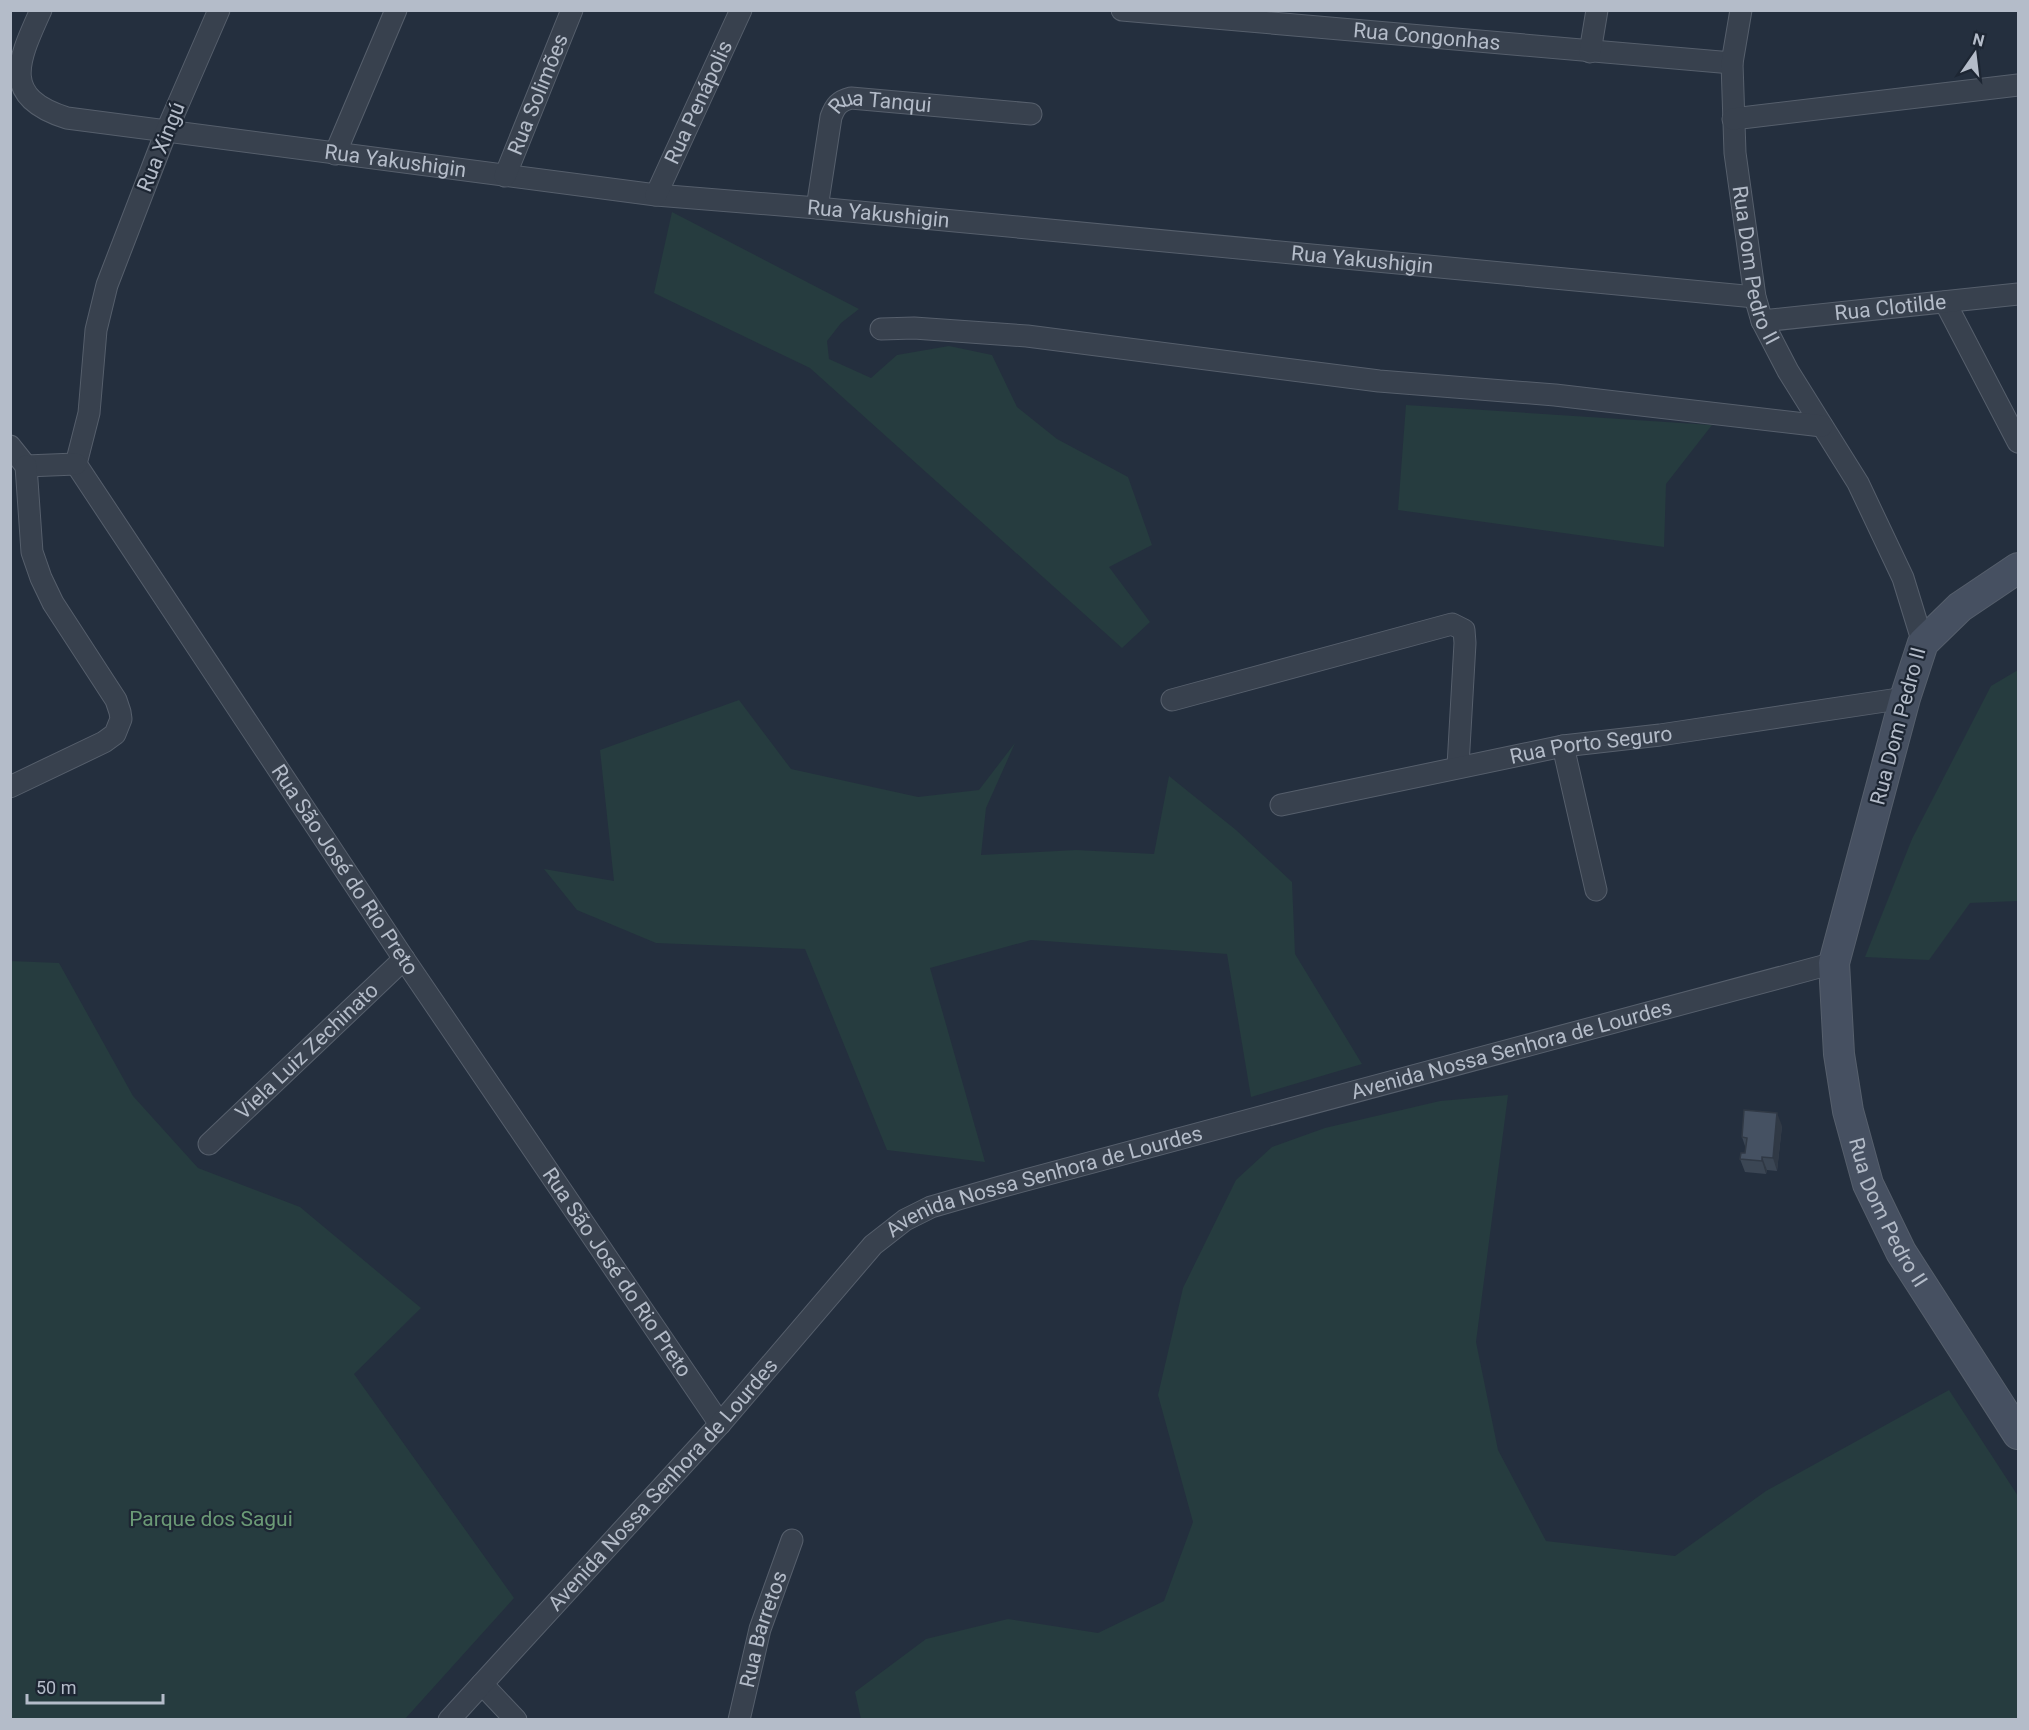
<svg xmlns="http://www.w3.org/2000/svg" width="2029" height="1730" viewBox="0 0 2029 1730" font-family="Roboto,sans-serif">
	<style>
		.green { fill: #263c3f }
		.lines { fill: none; stroke-linecap: round; stroke-linejoin: round }
		.street-casing { stroke: #565f6c; stroke-width: 23 }
		.secondary-casing { stroke: #565f6c; stroke-width: 32 }
		.street { stroke: #38414e; stroke-width: 21 }
		.secondary { stroke: #465061; stroke-width: 30 }
		.wall { fill: #3b4654 }
		.shaded-wall { fill: #303945 }
		.building { fill: #455162; stroke: #303945; stroke-width: 1.5 }
		.labels { text-anchor: middle; stroke-width: 4.5; stroke-linejoin: round; paint-order: stroke }
		.street-label { font-size: 21px; fill: #b4bcc9; stroke: #1d2633 }
		.park-label { font-size: 21px; fill: #6b9a76; stroke: #1d2633 }
	</style>
	<rect width="100%" height="100%" fill="#242f3e"/>
	<g class="green">
		<polygon points="672,212 859,309 841,323 827,341 829,359 871,378 897,355 949,346 992,355 1017,407 1057,439 1128,477 1152,545 1109,567 1150,622 1122,648 810,368 654,293"/>
		<polygon points="1406,405 1712,425 1666,484 1664,547 1398,510"/>
		<polygon points="2018,670 2018,901 1970,903 1929,960 1865,957 1912,839 1991,686"/>
		<polygon points="739,700 791,769 918,797 979,790 1015,743 986,808 981,855 1076,850 1154,854 1169,776 1236,830 1292,882 1295,954 1362,1064 1251,1097 1227,954 1031,940 930,968 985,1162 887,1150 805,949 656,943 577,910 544,869 614,881 600,750"/>
		<polygon points="11,961 59,963 133,1096 198,1168 300,1207 421,1308 354,1374 514,1598 405,1719 11,1719"/>
		<polygon points="1508,1095 1476,1342 1498,1450 1546,1541 1675,1556 1766,1491 1949,1390 2018,1496 2018,1719 861,1719 855,1692 926,1639 1008,1619 1098,1633 1164,1601 1193,1522 1158,1395 1183,1288 1236,1180 1272,1147 1325,1128 1440,1101"/>
	</g>
	<g class="lines">
		<defs>
			<g id="street">
				<path id="s1" d="M41 10C18 61 0 97 67 118L656 195 817 208 1755 297"/>
				<path id="s2" d="M219 10 166 132 107 285 96 330 89 413 76 464 404 959 720 1424"/>
				<path id="s3" d="M1122 10 1732 63"/>
				<path id="s4" d="M1741 10 1732 63 1735 153 1755 297 1762 321 1788 371 1858 483 1903 578 1923 643"/>
				<polyline points="1590,52 1597,10"/>
				<polyline points="1733,119 2018,85"/>
				<polyline points="335,154 396,10"/>
				<path id="s5" d="M505 176 572 10"/>
				<path id="s6" d="M656 195 741 10"/>
				<path id="s7" d="M817 208 831 117C835 106 839 101 851 98L1031 114"/>
				<polyline points="1945,302 2018,442"/>
				<path id="s8" d="M1762 321 2018 294"/>
				<polyline points="881,329 914,328 1027,336 1379,381 1555,395 1822,426"/>
				<polyline points="10,446 26,466 76,464"/>
				<polyline points="1172,700 1452,624 1464,630 1465,643 1458,766"/>
				<polyline points="1563,746 1596,890"/>
				<polyline points="10,787 104,742 115,734 121,719 120,712 116,700 53,603 41,578 32,552 26,466"/>
				<path id="s9" d="M1281 805 1563 746 1660 735 1905 698"/>
				<path id="s10" d="M209 1144 404 959"/>
				<polyline points="482,1684 516,1720"/>
				<path id="s11" d="M449 1720 720 1424 873 1245 905 1220 931 1207 1000 1187 1834 963"/>
				<path id="s12" d="M739 1720 760 1629 792 1540"/>
			</g>
			<g id="secondary">
				<path id="s13" d="M2018 568 1960 607 1923 643 1905 698 1834 963 1839 1054 1848 1111 1868 1184 1901 1252 2018 1434"/>
			</g>
		</defs>
		<use href="#street" class="street-casing"/>
		<use href="#secondary" class="secondary-casing"/>
		<use href="#street" class="street"/>
		<use href="#secondary" class="secondary"/>
	</g>
	<polygon class="wall" points="1782,1126 1777,1171 1767,1170 1766,1174 1745,1172 1740,1159 1745,1153 1746,1149 1742,1137"/>
	<g class="shaded-wall">
		<polygon points="1777,1113 1782,1126 1777,1171 1773,1158"/>
		<polygon points="1762,1157 1767,1170 1766,1174 1762,1161"/>
	</g>
	<polygon class="building" points="1744,1110 1777,1113 1773,1158 1762,1157 1762,1161 1740,1159 1741,1153 1745,1153 1747,1138 1742,1137"/>
	<g class="labels">
		<g class="street-label">
			<text dy="7" stroke="none"><textPath href="#s3" startOffset="306">Rua Congonhas</textPath></text>
			<text dy="7" stroke="none"><textPath href="#s5" startOffset="88">Rua Solimões</textPath></text>
			<text dy="7" stroke="none"><textPath href="#s6" startOffset="102">Rua Penápolis</textPath></text>
			<text dy="7" stroke="none"><textPath href="#s7" startOffset="150">Rua Tanqui</textPath></text>
			<text transform="translate(161 147) rotate(-68)" y="7">Rua Xingú</text>
			<text dy="7" stroke="none"><textPath href="#s1" startOffset="468">Rua Yakushigin</textPath></text>
			<text dy="7" stroke="none"><textPath href="#s1" startOffset="954">Rua Yakushigin</textPath></text>
			<text dy="7" stroke="none"><textPath href="#s1" startOffset="1440">Rua Yakushigin</textPath></text>
			<text dy="7" stroke="none"><textPath href="#s4" startOffset="258">Rua Dom Pedro II</textPath></text>
			<text dy="7" stroke="none"><textPath href="#s8" startOffset="129">Rua Clotilde</textPath></text>
			<text transform="translate(1898 726) rotate(-75)" y="7">Rua Dom Pedro II</text>
			<text dy="7" stroke="none"><textPath href="#s9" startOffset="316">Rua Porto Seguro</textPath></text>
			<text dy="7" stroke="none"><textPath href="#s2" startOffset="966">Rua São José do Rio Preto</textPath></text>
			<text dy="7" stroke="none"><textPath href="#s11" startOffset="1308">Avenida Nossa Senhora de Lourdes</textPath></text>
			<text dy="7" stroke="none"><textPath href="#s10" startOffset="135">Viela Luiz Zechinato</textPath></text>
			<text dy="7" stroke="none"><textPath href="#s11" startOffset="822">Avenida Nossa Senhora de Lourdes</textPath></text>
			<text dy="7" stroke="none"><textPath href="#s13" startOffset="712">Rua Dom Pedro II</textPath></text>
			<text dy="7" stroke="none"><textPath href="#s2" startOffset="1452">Rua São José do Rio Preto</textPath></text>
			<text dy="7" stroke="none"><textPath href="#s11" startOffset="318">Avenida Nossa Senhora de Lourdes</textPath></text>
			<text dy="7" stroke="none"><textPath href="#s12" startOffset="94">Rua Barretos</textPath></text>
		</g>
		<g class="park-label">
			<text x="211" y="1526">Parque dos Sagui</text>
		</g>
	</g>
	<rect width="2029" height="1730" fill="none" stroke="#b4bcc9" stroke-width="24"/>
	<g transform="translate(1975 54) rotate(14)" stroke="#1d2633" stroke-width="4.5" paint-order="stroke">
	<path d="M0-4.5L10 22L0 15L-10 22Z" fill="#b4bcc9"/>
	<text y="-9" font-size="16" font-weight="bold" text-anchor="middle" fill="#b4bcc9">N</text>
	</g>
	<path d="M27 1694v9h136v-9" fill="none" stroke="#b4bcc9" stroke-width="3"/>
	<text x="36" y="1694" font-size="18" fill="#b4bcc9" stroke="#1d2633" stroke-width="4.5" paint-order="stroke">50 m</text>
</svg>
